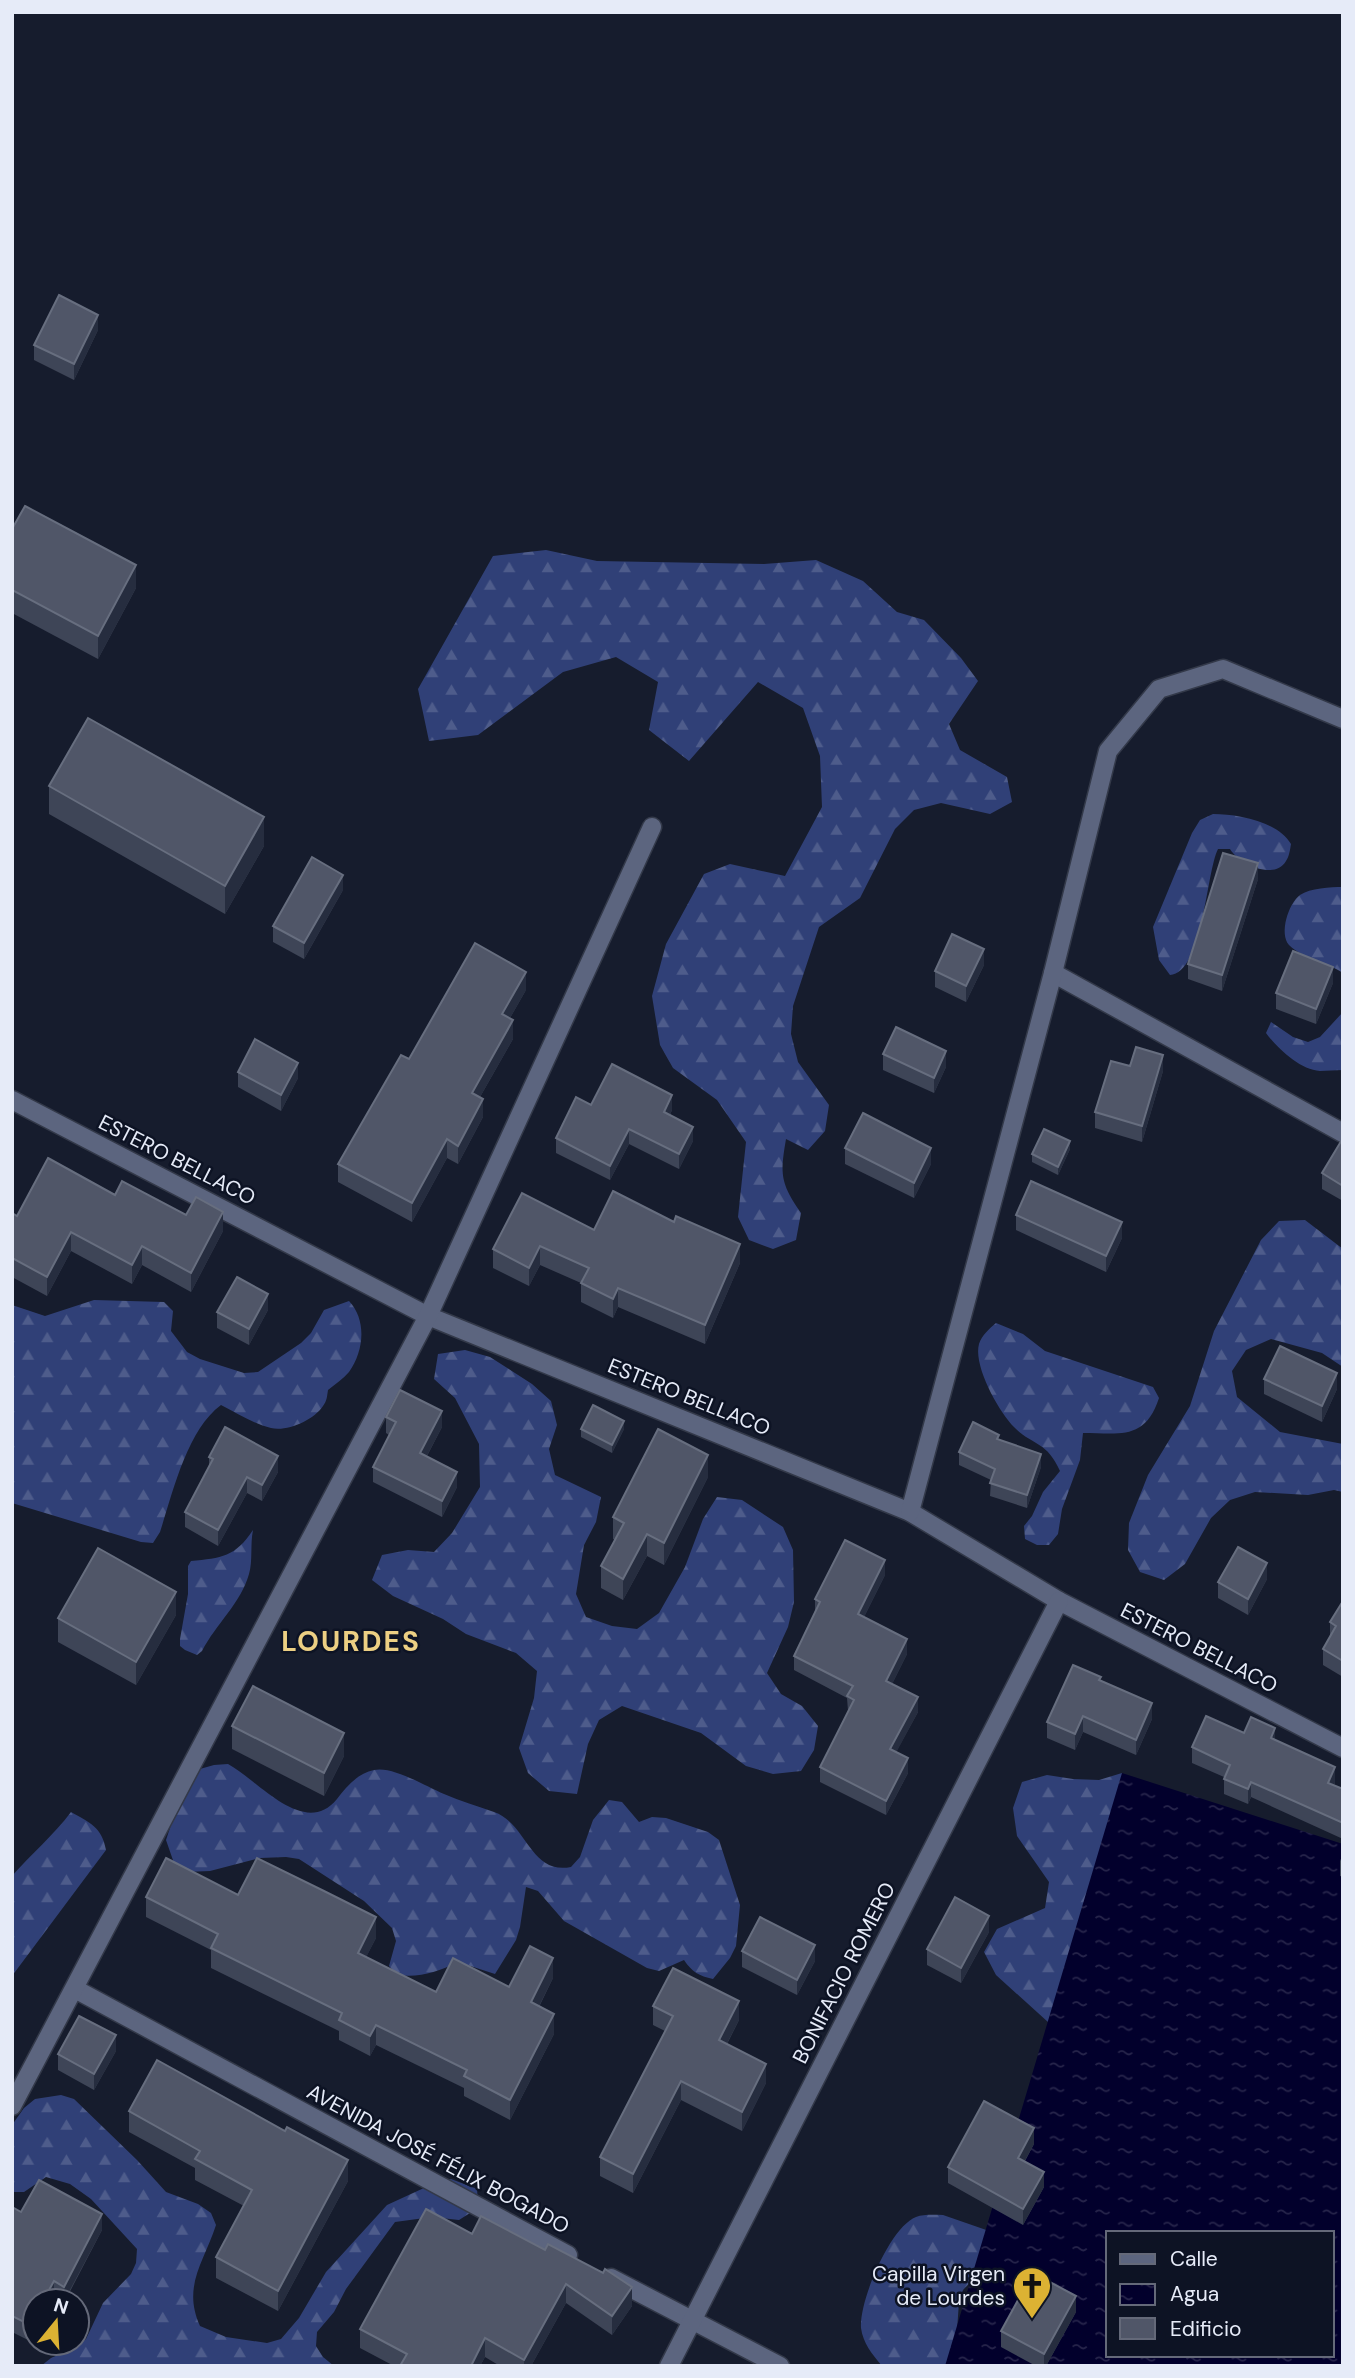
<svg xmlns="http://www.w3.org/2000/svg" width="1355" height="2378" viewBox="0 0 1355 2378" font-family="'DM Sans',sans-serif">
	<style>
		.forest { fill: url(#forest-firs) }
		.water { fill: url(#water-ripples); fill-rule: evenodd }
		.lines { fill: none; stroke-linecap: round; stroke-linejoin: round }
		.minor-casing { stroke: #333949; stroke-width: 21 }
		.minor { stroke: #5c657f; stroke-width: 18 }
		.wall { fill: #3e4557 }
		.shaded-wall { fill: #262d3f }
		.building { fill: #505668; stroke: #676e7f; stroke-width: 2 }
		.labels { text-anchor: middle; stroke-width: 5; stroke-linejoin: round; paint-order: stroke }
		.street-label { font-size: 21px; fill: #e6ebf8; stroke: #0d1324 }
		.poi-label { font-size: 21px; fill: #e6ebf8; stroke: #0d1324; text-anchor: end }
		.district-label { font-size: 28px; font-weight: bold; letter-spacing: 2px; fill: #eccf83; stroke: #0d1324 }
	</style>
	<defs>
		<pattern id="forest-firs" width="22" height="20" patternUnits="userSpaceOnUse" patternTransform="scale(1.75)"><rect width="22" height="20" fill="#304077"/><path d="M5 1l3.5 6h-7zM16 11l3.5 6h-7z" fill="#4e5c8b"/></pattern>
		<pattern id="water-ripples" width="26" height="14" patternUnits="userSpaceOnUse" patternTransform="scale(1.75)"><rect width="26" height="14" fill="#02002c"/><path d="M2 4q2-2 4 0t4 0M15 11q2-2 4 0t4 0" fill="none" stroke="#27254b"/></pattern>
	</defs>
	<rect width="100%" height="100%" fill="#161c2d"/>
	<g class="forest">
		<path d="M546 550 597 561 764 564 816 560 863 581 897 612 924 620 961 658 978 681 949 724 960 750 1007 777 1012 802 990 814 941 803 914 810 895 829 860 898 819 927 793 1006 791 1034 798 1062 829 1105 825 1131 808 1150 786 1139C780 1174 780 1183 801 1213L796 1240 773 1249 749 1240 738 1217 746 1142 717 1100 673 1068 660 1045 652 996 666 944 704 874 730 864 785 876 822 807 820 756 803 708 758 682 689 761 649 730 658 682 616 657 563 672 478 735 429 741 418 689 493 556Z"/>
		<path d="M1213 814C1237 814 1277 821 1291 844 1290 850 1289 857 1286 861 1274 881 1239 864 1230 849H1218C1206 873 1203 973 1170 975L1159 960 1153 927 1192 833 1200 820Z"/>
		<path d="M1343 887V973C1327 962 1303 959 1289 945 1279 934 1288 904 1300 895 1310 888 1331 887 1343 887Z"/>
		<path d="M1343 1012V1070C1335 1070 1327 1071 1320 1071 1300 1070 1277 1048 1266 1033L1271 1022 1293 1037 1308 1042 1320 1037Z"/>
		<polygon points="1305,1220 1343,1249 1343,1367 1322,1353 1271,1339 1246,1350 1232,1371 1237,1397 1280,1432 1343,1444 1343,1492 1334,1490 1308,1495 1255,1492 1230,1500 1211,1518 1185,1564 1164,1580 1140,1572 1128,1550 1129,1523 1148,1475 1190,1406 1214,1331 1261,1240 1279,1221"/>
		<path d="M94 1300 164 1302 173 1311 171 1331 187 1352 200 1359 244 1373 258 1372 301 1343 311 1333 324 1310 349 1301C367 1320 364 1351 349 1372 343 1379 335 1384 328 1390 327 1396 327 1401 323 1406 314 1420 287 1432 271 1428 254 1424 237 1413 221 1405 187 1430 173 1492 160 1532L153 1543 141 1542 12 1503V1305L45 1316Z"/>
		<path d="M996 1323 1023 1334 1045 1351 1153 1387 1159 1398C1145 1441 1119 1433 1083 1433L1080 1460 1062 1509 1058 1534 1049 1545H1037L1025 1539 1024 1526 1032 1516 1043 1492 1060 1471C1047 1441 1033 1446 1014 1427 999 1412 973 1366 979 1344 982 1335 989 1329 996 1323Z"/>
		<polygon points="465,1350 490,1357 532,1384 551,1401 557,1425 549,1449 555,1475 601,1497 596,1522 584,1545 576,1594 586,1617 612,1626 637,1629 659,1613 685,1567 703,1519 717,1497 742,1500 783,1527 793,1550 794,1602 788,1627 767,1673 781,1694 802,1706 818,1726 814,1750 801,1771 773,1774 746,1766 701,1733 622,1706 599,1720 588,1744 577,1794 549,1791 528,1773 519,1748 534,1698 537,1671 516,1653 466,1634 443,1619 393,1596 372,1580 382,1555 408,1550 434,1552 452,1533 480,1487 479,1444 455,1398 434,1379 438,1354"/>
		<path d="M253 1530C250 1544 253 1561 249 1574 241 1603 216 1624 202 1651L197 1655 185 1650 180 1646V1639L188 1594V1566L191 1561C222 1558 235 1557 253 1530Z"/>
		<path d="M228 1764C258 1780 304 1839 337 1799 346 1787 358 1773 374 1770 393 1766 425 1786 444 1794 460 1801 478 1806 494 1812 527 1823 530 1875 571 1867L580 1857 593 1820 609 1800 622 1802 639 1822 652 1817 666 1818 708 1832 719 1840 740 1905 736 1946 730 1958 713 1979C699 1976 692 1972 684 1960L659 1971 647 1968 564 1921 538 1891 526 1887 520 1927 516 1940 495 1974 458 1962C437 1972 420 1978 397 1975L389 1966 396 1941 392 1928 364 1901 299 1859 286 1857 260 1858 210 1871 185 1872 175 1866 166 1840 174 1816 200 1769 214 1765Z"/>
		<polygon points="1122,1773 1152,1818 1059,2032 996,1975 984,1952 997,1929 1045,1908 1049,1882 1017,1836 1013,1808 1022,1782 1047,1775 1073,1779 1099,1780"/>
		<path d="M71 1812C90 1823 102 1827 106 1850L12 1976V1876C31 1854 54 1835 71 1812Z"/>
		<path d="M61 2095 74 2099 137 2160 166 2192 198 2204 211 2213 216 2225C204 2262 182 2286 200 2326L226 2337 267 2343 281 2339 299 2318 326 2272 387 2205 437 2182 451 2179 477 2189 478 2203 470 2213 459 2220 432 2217 395 2222 346 2289 334 2312 317 2332 316 2346 323 2357 334 2366H41L51 2358 76 2347 86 2339 103 2303 131 2274 136 2263 137 2249 91 2199 70 2184 46 2177 24 2192H12V2125L24 2108 35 2099Z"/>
		<path d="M943 2215 1021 2242 981 2271 963 2290 959 2302 957 2330 983 2366H882C872 2354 863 2343 861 2328 859 2301 890 2227 916 2217 924 2214 935 2215 943 2215Z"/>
	</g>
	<path class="water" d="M1122 1773 1343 1844V2366H945ZM1108 2233H1332V2355H1108Z"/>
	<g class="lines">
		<defs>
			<g id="minor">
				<polyline points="1053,973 1343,1133"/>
				<polyline points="12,1100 428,1316 910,1512 1059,1601 1343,1748"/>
				<polyline points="910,1512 1053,973 1108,751 1159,689 1223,669 1343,719"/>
				<polyline points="75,1989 568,2255"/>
				<polyline points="12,2106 428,1316 652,827"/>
				<polyline points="611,2278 780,2366"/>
				<polyline points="669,2366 1059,1601"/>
			</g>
		</defs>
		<use href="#minor" class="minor-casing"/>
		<use href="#minor" class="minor"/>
	</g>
	<g class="wall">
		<polygon points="98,330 74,380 34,360 34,345"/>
		<polygon points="12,529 136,588 98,659 12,613"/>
		<polygon points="49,786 264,846 225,914 49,814"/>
		<polygon points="1258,879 1222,991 1188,979 1188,964"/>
		<polygon points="343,890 304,959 273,942 273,926"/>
		<polygon points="984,965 966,1002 935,987 935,971"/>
		<polygon points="1333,983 1316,1024 1276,1009 1276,993"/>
		<polygon points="526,990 510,1018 513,1039 480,1097 483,1117 458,1164 447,1158 412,1222 338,1182 338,1164 409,1059"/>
		<polygon points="883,1054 946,1067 934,1093 883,1070"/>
		<polygon points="1130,1066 1163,1071 1142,1142 1095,1128 1095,1112"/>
		<polygon points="238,1072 298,1078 281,1111 238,1087"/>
		<polygon points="591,1105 672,1110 670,1115 693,1141 679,1169 629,1144 610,1180 556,1153 556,1138"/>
		<polygon points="1343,1138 1343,1201 1322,1189 1322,1173"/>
		<polygon points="845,1148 931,1164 914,1198 845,1164"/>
		<polygon points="1070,1149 1058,1175 1032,1162 1032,1154"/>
		<polygon points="115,1195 186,1215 223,1231 191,1292 142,1265 132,1284 71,1251 47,1296 12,1277 12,1213 17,1216"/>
		<polygon points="1016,1215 1122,1238 1106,1272 1016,1230"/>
		<polygon points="594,1230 740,1263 705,1344 618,1307 613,1318 581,1302 581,1283 540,1265 529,1286 493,1268 493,1249"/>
		<polygon points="268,1310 249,1345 217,1328 217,1312"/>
		<polygon points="1264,1379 1337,1389 1322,1422 1264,1394"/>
		<polygon points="386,1417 442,1427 427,1456 457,1487 442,1517 373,1482 373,1467 389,1435 386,1433"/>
		<polygon points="581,1429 624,1429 612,1453 581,1437"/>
		<polygon points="999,1439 1041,1467 1027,1508 990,1496 991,1480 959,1465 959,1452"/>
		<polygon points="209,1457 278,1472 262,1501 247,1493 218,1546 185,1527 185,1512 209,1467"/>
		<polygon points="708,1477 664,1565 647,1556 623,1600 601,1588 601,1566 615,1540 613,1539 613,1517"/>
		<polygon points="885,1575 864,1617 907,1654 892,1684 918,1712 896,1752 908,1773 886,1815 820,1782 820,1767 848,1711 847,1698 794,1670 794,1656 815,1612 815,1599"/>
		<polygon points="1267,1579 1248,1615 1218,1598 1218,1582"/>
		<polygon points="1343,1601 1343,1677 1323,1665 1323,1649 1330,1636 1330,1622"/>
		<polygon points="176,1615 136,1685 58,1642 58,1618"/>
		<polygon points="1101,1680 1152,1719 1136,1755 1083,1732 1075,1750 1047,1738 1047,1722"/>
		<polygon points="232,1726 344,1756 324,1796 232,1749"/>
		<polygon points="1244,1733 1275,1740 1335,1783 1334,1785 1343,1789 1343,1839 1251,1797 1248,1804 1224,1794 1224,1777 1192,1763 1192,1747"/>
		<polygon points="1343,1854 1343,1877 1340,1876 1340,1861"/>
		<polygon points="238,1895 376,1938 366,1957 436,1992 509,1987 553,1978 539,2007 554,2034 510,2120 464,2096 464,2088 376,2045 370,2056 339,2040 339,2031 211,1968 211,1950 146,1917 146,1897"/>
		<polygon points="989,1932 961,1983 927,1965 927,1949"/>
		<polygon points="742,1951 815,1961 797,1995 742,1967"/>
		<polygon points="653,2006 739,2020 727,2044 766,2083 742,2131 681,2100 633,2193 600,2176 600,2157 665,2031 653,2025"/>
		<polygon points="116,2051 94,2090 58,2070 58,2054"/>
		<polygon points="129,2111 348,2181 278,2311 216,2278 216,2257 244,2206 195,2180 195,2168 129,2132"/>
		<polygon points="1034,2144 1025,2161 1044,2187 1023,2225 948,2183 948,2167"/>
		<polygon points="12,2207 21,2212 102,2230 65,2301 61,2301 54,2297 52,2301 35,2301 30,2341 12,2332"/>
		<polygon points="472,2234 632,2306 612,2335 566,2303 531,2366 500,2366 485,2357 480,2366 394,2366 360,2348 360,2329"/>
		<polygon points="1076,2312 1046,2366 1036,2366 1001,2347 1001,2331"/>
	</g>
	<g class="shaded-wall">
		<polygon points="98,315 98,330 74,380 74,364"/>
		<polygon points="136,565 136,588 98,659 98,636"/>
		<polygon points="264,817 264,846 225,914 225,886"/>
		<polygon points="1258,863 1258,879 1222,991 1222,975"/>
		<polygon points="343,875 343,890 304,959 304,943"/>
		<polygon points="984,949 984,965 966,1002 966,986"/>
		<polygon points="1333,967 1333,983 1316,1024 1316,1009"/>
		<polygon points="526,972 526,990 502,1032 502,1014"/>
		<polygon points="513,1020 513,1039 472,1111 472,1093"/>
		<polygon points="946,1051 946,1067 934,1093 934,1078"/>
		<polygon points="1163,1055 1163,1071 1142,1142 1142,1126"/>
		<polygon points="298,1063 298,1078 281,1111 281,1095"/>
		<polygon points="672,1095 672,1110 664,1127 664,1112"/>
		<polygon points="483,1099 483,1117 458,1164 458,1146"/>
		<polygon points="693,1127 693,1141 679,1169 679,1154"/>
		<polygon points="629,1129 629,1144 610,1180 610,1166"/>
		<polygon points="447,1139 447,1158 412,1222 412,1203"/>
		<polygon points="1070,1141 1070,1149 1058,1175 1058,1167"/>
		<polygon points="931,1148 931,1164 914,1198 914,1183"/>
		<polygon points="223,1212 223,1231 191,1292 191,1273"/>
		<polygon points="1122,1222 1122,1238 1106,1272 1106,1256"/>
		<polygon points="71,1232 71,1251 47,1296 47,1277"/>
		<polygon points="740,1244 740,1263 705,1344 705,1325"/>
		<polygon points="142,1246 142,1265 132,1284 132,1265"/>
		<polygon points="540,1246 540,1265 529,1286 529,1268"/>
		<polygon points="618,1288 618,1307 613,1318 613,1299"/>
		<polygon points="268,1294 268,1310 249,1345 249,1329"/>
		<polygon points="1337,1373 1337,1389 1322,1422 1322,1406"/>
		<polygon points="442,1411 442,1427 420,1469 420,1453"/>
		<polygon points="624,1421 624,1429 612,1453 612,1445"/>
		<polygon points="1041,1454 1041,1467 1027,1508 1027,1495"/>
		<polygon points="708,1455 708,1477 664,1565 664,1543"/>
		<polygon points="278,1456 278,1472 262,1501 262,1485"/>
		<polygon points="457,1472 457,1487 442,1517 442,1501"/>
		<polygon points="247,1477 247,1493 218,1546 218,1530"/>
		<polygon points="647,1534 647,1556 623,1600 623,1579"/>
		<polygon points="885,1560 885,1575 858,1629 858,1614"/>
		<polygon points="1267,1563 1267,1579 1248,1615 1248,1599"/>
		<polygon points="176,1592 176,1615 136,1685 136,1662"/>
		<polygon points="907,1639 907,1654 886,1696 886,1681"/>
		<polygon points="918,1697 918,1712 890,1764 890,1749"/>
		<polygon points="1152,1703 1152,1719 1136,1755 1136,1740"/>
		<polygon points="1083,1716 1083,1732 1075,1750 1075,1734"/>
		<polygon points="1275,1728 1275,1743 1271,1738"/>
		<polygon points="344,1733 344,1756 324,1796 324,1773"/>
		<polygon points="908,1758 908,1773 886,1815 886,1801"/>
		<polygon points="1335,1767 1335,1783 1328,1798 1328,1783"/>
		<polygon points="1251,1782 1251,1797 1248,1804 1248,1789"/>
		<polygon points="989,1916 989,1932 961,1983 961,1968"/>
		<polygon points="376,1917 376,1938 358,1973 358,1953"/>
		<polygon points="815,1945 815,1961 797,1995 797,1980"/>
		<polygon points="553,1958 553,1978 531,2022 531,2002"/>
		<polygon points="739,2001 739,2020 719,2059 719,2040"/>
		<polygon points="554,2014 554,2034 510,2120 510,2100"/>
		<polygon points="376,2025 376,2045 370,2056 370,2036"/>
		<polygon points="116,2035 116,2051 94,2090 94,2074"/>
		<polygon points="766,2064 766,2083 742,2131 742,2112"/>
		<polygon points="681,2081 681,2100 633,2193 633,2174"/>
		<polygon points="1034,2128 1034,2144 1018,2173 1018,2158"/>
		<polygon points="348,2160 348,2181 278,2311 278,2291"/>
		<polygon points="1044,2172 1044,2187 1023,2225 1023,2209"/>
		<polygon points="102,2214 102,2230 64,2301 64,2287"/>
		<polygon points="54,2281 54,2297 52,2301 43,2301"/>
		<polygon points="566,2284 566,2303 531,2366 524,2366 524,2360"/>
		<polygon points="632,2287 632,2306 612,2335 612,2316"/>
		<polygon points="1076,2296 1076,2312 1046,2366 1044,2366 1044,2354"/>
		<polygon points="35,2316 35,2332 30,2341 30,2325"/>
		<polygon points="485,2338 485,2357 480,2366 471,2366"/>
	</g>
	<g class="building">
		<polygon points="59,295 98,315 74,364 34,345"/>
		<polygon points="25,506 136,565 98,636 12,590 12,529"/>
		<polygon points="88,718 264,817 225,886 49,786"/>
		<polygon points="1223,853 1258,863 1222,975 1188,964"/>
		<polygon points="312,857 343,875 304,943 273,926"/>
		<polygon points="952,934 984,949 966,986 935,971"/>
		<polygon points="475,943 526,972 502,1014 513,1020 472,1093 483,1099 458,1146 447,1139 412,1203 338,1164 401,1055 409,1059"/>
		<polygon points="1293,951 1333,967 1316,1009 1276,993"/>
		<polygon points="896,1027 946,1051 934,1078 883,1054"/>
		<polygon points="255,1039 298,1063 281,1095 238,1072"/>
		<polygon points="1136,1047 1163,1055 1142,1126 1095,1112 1111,1061 1130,1066"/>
		<polygon points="612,1064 672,1095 664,1112 693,1127 679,1154 629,1129 610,1166 556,1138 576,1097 591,1105"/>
		<polygon points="863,1113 931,1148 914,1183 845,1148"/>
		<polygon points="1044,1129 1070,1141 1058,1167 1032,1154"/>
		<polygon points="1343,1138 1343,1186 1322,1173"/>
		<polygon points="48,1158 115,1195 122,1181 186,1215 196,1197 223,1212 191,1273 142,1246 132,1265 71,1232 47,1277 12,1258 12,1213 17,1216"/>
		<polygon points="1031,1181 1122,1222 1106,1256 1016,1215"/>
		<polygon points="613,1191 674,1222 676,1216 740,1244 705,1325 618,1288 613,1299 581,1283 589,1268 540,1246 529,1268 493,1249 522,1193 594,1230"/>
		<polygon points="237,1277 268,1294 249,1329 217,1312"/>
		<polygon points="1280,1346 1337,1373 1322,1406 1264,1379"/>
		<polygon points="400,1390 442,1411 420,1453 457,1472 442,1501 373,1467 396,1422 386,1417"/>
		<polygon points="593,1405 624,1421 612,1445 581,1429"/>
		<polygon points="973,1422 999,1435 997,1439 1041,1454 1027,1495 990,1483 995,1469 959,1452"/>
		<polygon points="225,1427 278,1456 262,1485 247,1477 218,1530 185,1512 213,1459 209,1457"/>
		<polygon points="658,1429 708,1455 664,1543 647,1534 623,1579 601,1566 624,1523 613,1517"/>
		<polygon points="845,1540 885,1560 858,1614 907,1639 886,1681 918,1697 890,1749 908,1758 886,1801 820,1767 854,1700 847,1696 853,1686 794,1656 820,1602 815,1599"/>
		<polygon points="1238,1547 1267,1563 1248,1599 1218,1582"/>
		<polygon points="98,1548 176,1592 136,1662 58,1618"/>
		<polygon points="1343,1601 1343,1661 1323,1649 1336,1626 1330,1622"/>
		<polygon points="1073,1665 1101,1677 1099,1680 1152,1703 1136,1740 1083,1716 1075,1734 1047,1722"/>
		<polygon points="253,1686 344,1733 324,1773 232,1726"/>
		<polygon points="1206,1716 1244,1733 1251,1717 1275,1728 1271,1738 1335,1767 1328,1783 1343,1789 1343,1823 1251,1782 1248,1789 1224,1779 1230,1765 1192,1747"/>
		<polygon points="166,1858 238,1895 257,1858 324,1891 376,1917 358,1953 436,1992 453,1958 509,1987 530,1946 553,1958 531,2002 554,2014 510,2100 464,2076 467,2070 376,2025 370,2036 339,2020 342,2013 211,1948 218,1934 146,1897"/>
		<polygon points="955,1897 989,1916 961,1968 927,1949"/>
		<polygon points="760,1917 815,1945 797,1980 742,1951"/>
		<polygon points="673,1968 739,2001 719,2040 766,2064 742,2112 681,2081 633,2174 600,2157 673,2016 653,2006"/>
		<polygon points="79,2016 116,2035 94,2074 58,2054"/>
		<polygon points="157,2060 285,2131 287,2127 348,2160 278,2291 216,2257 252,2190 195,2159 200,2151 129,2111"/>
		<polygon points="984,2101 1034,2128 1018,2158 1044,2172 1023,2209 948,2167"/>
		<polygon points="39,2180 102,2214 64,2287 54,2281 43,2301 35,2301 35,2316 30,2325 12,2316 12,2207 21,2212"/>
		<polygon points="426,2209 472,2234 481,2216 545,2250 548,2244 603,2273 605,2269 632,2287 612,2316 566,2284 524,2360 485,2338 471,2366 400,2366 407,2354 360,2329"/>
		<polygon points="1033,2273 1076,2296 1044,2354 1001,2331"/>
	</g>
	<defs>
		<symbol id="church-pin" viewBox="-11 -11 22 30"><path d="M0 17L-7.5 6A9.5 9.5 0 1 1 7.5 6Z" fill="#dcb233" stroke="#0d1324"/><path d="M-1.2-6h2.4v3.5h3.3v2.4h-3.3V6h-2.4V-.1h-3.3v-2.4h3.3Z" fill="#111"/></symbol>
	</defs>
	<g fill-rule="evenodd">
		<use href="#church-pin" x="1010" y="2264" width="44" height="60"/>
	</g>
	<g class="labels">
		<g class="street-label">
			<text transform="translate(177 1160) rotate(27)" y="7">ESTERO BELLACO</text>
			<text transform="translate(689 1397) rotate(22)" y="7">ESTERO BELLACO</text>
			<text transform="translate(1199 1648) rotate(27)" y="7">ESTERO BELLACO</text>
			<text transform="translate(844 1973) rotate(-63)" y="7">BONIFACIO ROMERO</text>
			<text transform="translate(438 2159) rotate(28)" y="7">AVENIDA JOSÉ FÉLIX BOGADO</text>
		</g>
		<g class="poi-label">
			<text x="1005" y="2281">Capilla Virgen<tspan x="1005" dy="24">de Lourdes</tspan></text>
		</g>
		<g class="district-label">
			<text x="351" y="1651">LOURDES</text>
		</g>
	</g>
	<rect width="1355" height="2378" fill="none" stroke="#e6ebf8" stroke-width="28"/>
	<rect x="1106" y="2231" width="228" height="126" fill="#0d1324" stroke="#646979" stroke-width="2"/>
	<rect x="1120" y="2254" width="35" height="10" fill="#5c657f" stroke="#646979" stroke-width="2"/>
	<text x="1170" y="2266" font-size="21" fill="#e6ebf8">Calle</text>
	<rect x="1120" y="2284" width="35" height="21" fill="url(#water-ripples)" stroke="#646979" stroke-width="2"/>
	<text x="1170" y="2301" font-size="21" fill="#e6ebf8">Agua</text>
	<rect x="1120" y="2318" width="35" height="21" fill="#505668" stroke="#646979" stroke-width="2"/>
	<text x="1170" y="2336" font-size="21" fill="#e6ebf8">Edificio</text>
	<g transform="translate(56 2322) rotate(18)"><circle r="33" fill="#0d1324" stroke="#646979" stroke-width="2"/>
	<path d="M0-5L12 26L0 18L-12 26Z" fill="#dcb233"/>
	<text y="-10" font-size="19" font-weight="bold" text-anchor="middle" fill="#e6ebf8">N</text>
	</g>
</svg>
